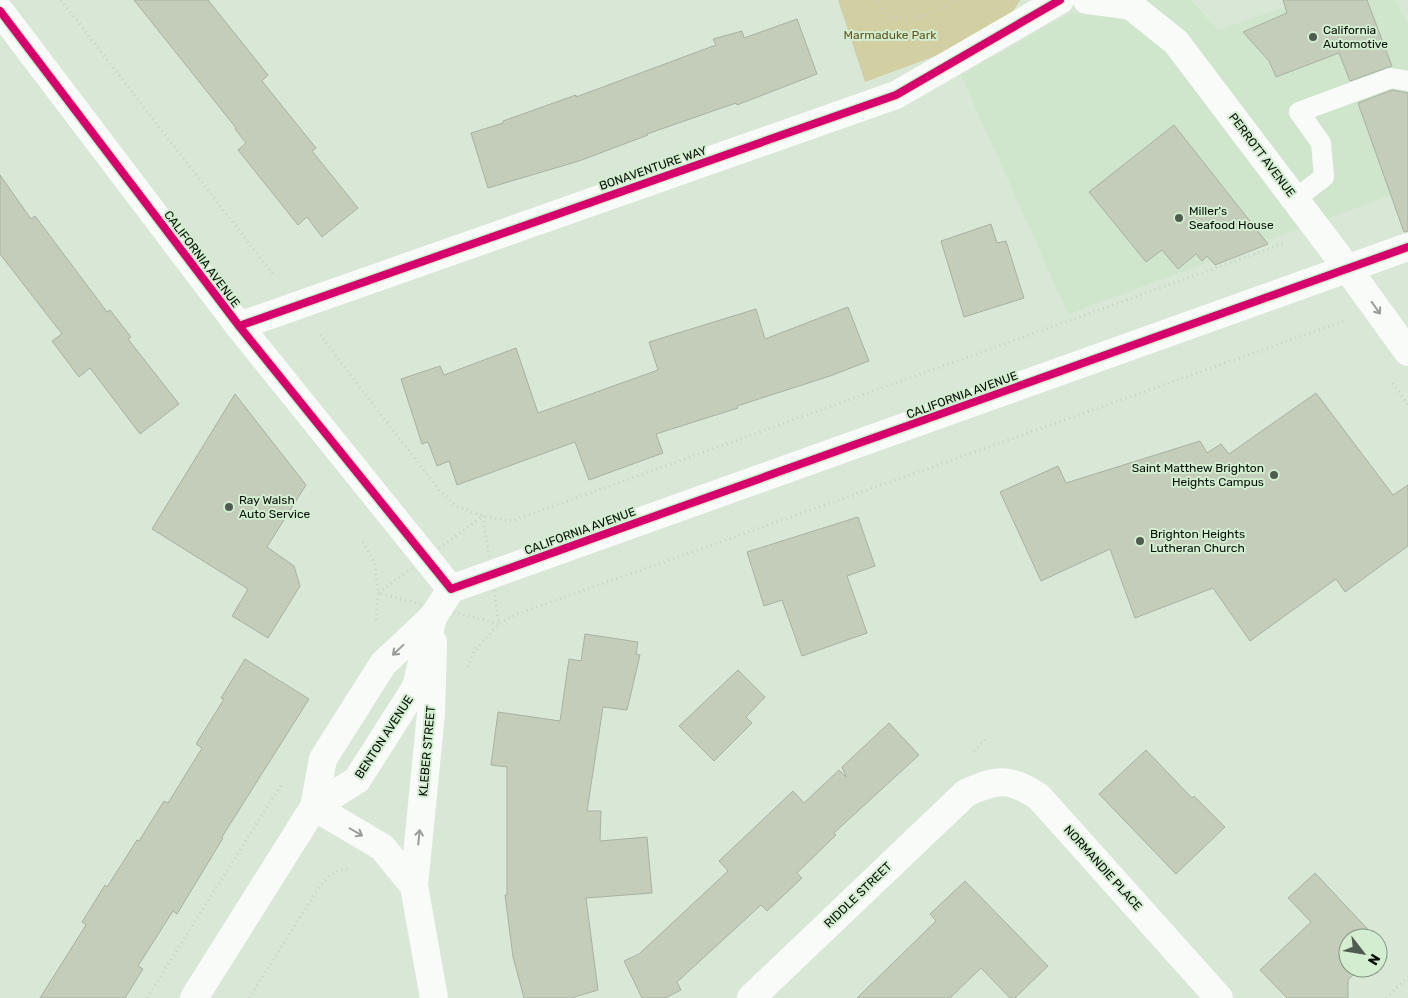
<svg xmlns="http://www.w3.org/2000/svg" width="1408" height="998" viewBox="0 0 1408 998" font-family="Rubik,sans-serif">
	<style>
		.built { fill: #cfe6cd }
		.green { fill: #d2cfa2 }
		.building { fill: #c4cdb9; stroke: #a9b1a3 }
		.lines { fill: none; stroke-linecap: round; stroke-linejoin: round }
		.path { stroke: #ccd0cc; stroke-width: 3; stroke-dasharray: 1 4; stroke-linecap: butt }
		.lane { stroke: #f9fbf9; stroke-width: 20 }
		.street { stroke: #f9fbf9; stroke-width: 28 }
		.secondary { stroke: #f9fbf9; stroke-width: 28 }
		.primary { stroke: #f9fbf9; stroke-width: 28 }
		.cycleway-casing { stroke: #d3edd1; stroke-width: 11 }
		.cycleway { stroke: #d6006c; stroke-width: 8 }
		.oneway { stroke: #989d98 }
		.poi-dot { fill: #505b50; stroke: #d3edd1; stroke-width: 2 }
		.labels { text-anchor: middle; stroke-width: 4; stroke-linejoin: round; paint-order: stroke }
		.poi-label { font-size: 12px; fill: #071007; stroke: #d3edd1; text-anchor: start }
		.park-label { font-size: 12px; fill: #635622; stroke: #d3edd1 }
		.street-label { font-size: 12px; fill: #071007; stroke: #d3edd1 }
	</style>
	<rect width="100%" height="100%" fill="#d9e7d7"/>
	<polygon class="built" points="1142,0 1191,0 1218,30 1305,0 1395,0 1408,25 1408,189 1068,314 961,75 1070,13 1110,17"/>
	<polygon class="green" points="838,0 1020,0 1012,13 965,45 865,82"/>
	<g class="building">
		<polygon points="134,0 208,0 268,75 262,81 316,148 312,151 358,208 322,237 307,217 298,225 238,150 246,143 235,129 236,128"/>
		<polygon points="1283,0 1367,0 1392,66 1350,81 1339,53 1276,77 1269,61 1243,32 1287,13"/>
		<polygon points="797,19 817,74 737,105 736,103 647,134 648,135 579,161 488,188 471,133 503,123 503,121 576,95 576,97 716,45 713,39 742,31 744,38"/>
		<polygon points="1392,90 1408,93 1408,231 1404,232 1358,103"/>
		<polygon points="1174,125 1268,244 1215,265 1207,256 1202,261 1196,254 1178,269 1162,250 1146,262 1089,192"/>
		<polygon points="0,175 31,219 35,216 107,312 110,310 131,337 128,339 179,404 140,434 90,368 79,377 52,341 62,334 0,254"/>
		<polygon points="991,224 997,243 1006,241 1024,298 964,317 941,241"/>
		<polygon points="848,307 869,361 830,376 737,406 738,408 656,434 663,453 589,480 575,442 457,485 449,461 437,466 428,442 422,444 401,379 440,366 444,375 516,348 538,413 658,370 649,342 756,309 765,339"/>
		<polygon points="1316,393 1393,495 1408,485 1408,546 1345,592 1336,579 1250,641 1213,588 1135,618 1110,549 1041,581 1000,492 1058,466 1066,483 1200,441 1207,453 1221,444 1229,454"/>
		<polygon points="235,394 306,485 267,547 294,566 300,586 268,638 232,616 248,589 152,529"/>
		<polygon points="858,517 875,566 847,576 867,633 802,656 782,600 764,606 747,552"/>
		<polygon points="585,634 638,642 636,654 640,655 627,710 603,707 587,811 601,811 600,841 647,837 652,893 586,898 598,990 571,998 524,998 513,957 505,895 507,895 507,767 491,765 498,712 560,721 569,659 581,661"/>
		<polygon points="245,659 309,699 222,837 223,838 177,914 173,911 138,966 143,969 125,998 40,998 86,925 82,922 105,885 107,887 137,840 139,841 164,801 168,803 202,748 196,744 224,699 221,698"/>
		<polygon points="738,670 765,697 746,717 752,723 714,761 679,726"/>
		<polygon points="889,723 919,755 834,833 836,835 797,873 802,878 767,911 761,905 677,982 681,990 665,998 642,998 624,961 639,954 728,871 719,861 793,791 804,803 839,770 846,777 842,767"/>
		<polygon points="1146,750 1192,798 1194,796 1225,827 1176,874 1099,794"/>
		<polygon points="1315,873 1376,938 1348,938 1348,968 1360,968 1348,980 1348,998 1287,998 1260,970 1311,922 1288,898"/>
		<polygon points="965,881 1048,966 1015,998 1010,998 981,968 950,998 857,998 936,921 930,914"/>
	</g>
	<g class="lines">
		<g class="path">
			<polyline points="61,0 275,277"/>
			<polyline points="876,0 888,18 917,18 952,4 956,0"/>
			<polyline points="320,335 439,490 456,506 483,516 512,521 1285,243"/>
			<polyline points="1393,383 1408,405"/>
			<polygon points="483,516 499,624 378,593"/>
			<polyline points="363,542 375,564 378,593 376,623"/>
			<polyline points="468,667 474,651 499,624 517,614 1344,321"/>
			<polyline points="974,751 986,739"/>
			<polyline points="147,998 281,785"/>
			<path d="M249 998 318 889C327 877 335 869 350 869"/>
			<polyline points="1386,998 1408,977"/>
		</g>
		<polyline class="lane" points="1295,199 1324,177 1321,143 1299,112 1391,78 1408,81"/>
		<g class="street">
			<polyline points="1087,0 1131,6 1176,42 1347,268 1408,352"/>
			<polyline points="239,326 896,95 1060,0"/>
			<polyline points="433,642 431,713 414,886 434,998"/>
			<polyline points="314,807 382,847 414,886"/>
			<path d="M751 998 966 793C997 779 1010 777 1039 797L1219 998"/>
		</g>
		<polyline class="secondary" points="433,617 451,589 1408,247"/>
		<g class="primary">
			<polyline points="0,11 239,326 451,589"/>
			<polyline points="314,807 357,780 416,687 433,617"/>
			<polyline points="194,998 314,807 323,759 383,664 433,617"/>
		</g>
		<defs>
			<g id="cycleway">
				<polyline points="0,11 239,326 451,589 1408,247"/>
				<polyline points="239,326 896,95 1060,0"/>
			</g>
		</defs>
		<use href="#cycleway" class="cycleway-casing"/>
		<use href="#cycleway" class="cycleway"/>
	</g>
	<defs><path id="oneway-shaft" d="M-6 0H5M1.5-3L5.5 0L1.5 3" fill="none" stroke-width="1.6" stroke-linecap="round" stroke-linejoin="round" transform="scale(1.25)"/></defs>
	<g class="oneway">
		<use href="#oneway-shaft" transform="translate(1376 308) rotate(54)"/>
		<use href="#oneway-shaft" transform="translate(398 650) rotate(137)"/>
		<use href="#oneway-shaft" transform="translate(356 832) rotate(30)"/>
		<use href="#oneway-shaft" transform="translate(419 837) rotate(-84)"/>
	</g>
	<g class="poi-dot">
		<circle cx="1313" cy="37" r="5"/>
		<circle cx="1179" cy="218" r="5"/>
		<circle cx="1274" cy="475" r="5"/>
		<circle cx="229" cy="507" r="5"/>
		<circle cx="1140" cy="541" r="5"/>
	</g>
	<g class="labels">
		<g class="poi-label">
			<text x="1323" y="34">California<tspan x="1323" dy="14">Automotive</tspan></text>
			<text x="1189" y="215">Miller's<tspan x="1189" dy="14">Seafood House</tspan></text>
			<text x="1264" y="472" text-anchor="end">Saint Matthew Brighton<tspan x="1264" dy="14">Heights Campus</tspan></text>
			<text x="239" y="504">Ray Walsh<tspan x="239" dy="14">Auto Service</tspan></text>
			<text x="1150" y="538">Brighton Heights<tspan x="1150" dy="14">Lutheran Church</tspan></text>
		</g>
		<g class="park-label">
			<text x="890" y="39">Marmaduke Park</text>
		</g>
		<g class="street-label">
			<text transform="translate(1262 155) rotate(53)" y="4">PERROTT AVENUE</text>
			<text transform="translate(653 168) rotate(-19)" y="4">BONAVENTURE WAY</text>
			<text transform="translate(202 259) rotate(53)" y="4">CALIFORNIA AVENUE</text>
			<text transform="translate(962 395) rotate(-20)" y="4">CALIFORNIA AVENUE</text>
			<text transform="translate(580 531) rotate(-20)" y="4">CALIFORNIA AVENUE</text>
			<text transform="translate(384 737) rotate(-57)" y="4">BENTON AVENUE</text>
			<text transform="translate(427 751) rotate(-85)" y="4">KLEBER STREET</text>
			<text transform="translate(1103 868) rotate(48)" y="4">NORMANDIE PLACE</text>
			<text transform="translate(858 895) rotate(-44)" y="4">RIDDLE STREET</text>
		</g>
	</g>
	<g transform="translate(1363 953) rotate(121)"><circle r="24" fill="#d3edd1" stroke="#819580"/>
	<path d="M0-4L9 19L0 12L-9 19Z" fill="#505b50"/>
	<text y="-8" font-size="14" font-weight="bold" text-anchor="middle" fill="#071007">N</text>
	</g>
</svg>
